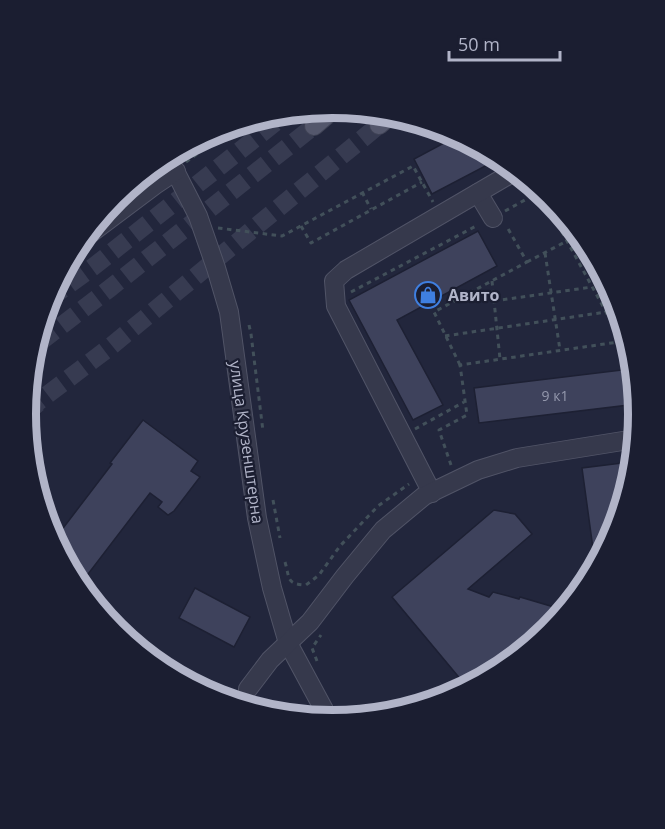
<svg xmlns="http://www.w3.org/2000/svg" width="665" height="829" viewBox="0 0 665 829" font-family="'Open Sans',sans-serif">
	<style>
		.building { fill: #3e425c; stroke: #1d2033; stroke-width: 1.5 }
		.lines { fill: none; stroke-linecap: round; stroke-linejoin: round }
		.minor-tunnel { stroke: #373b51; stroke-width: 18; stroke-dasharray: 18 9; stroke-linecap: butt }
		.major-tunnel { stroke: #373b51; stroke-width: 18; stroke-dasharray: 18 9; stroke-linecap: butt }
		.minor-casing { stroke: #515467; stroke-width: 20 }
		.major-casing { stroke: #3f4255; stroke-width: 20 }
		.path { stroke: #42505a; stroke-width: 3; stroke-dasharray: 4.5 4.5; stroke-linecap: butt }
		.minor { stroke: #36394c; stroke-width: 18 }
		.major { stroke: #54576c; stroke-width: 18 }
		.labels { text-anchor: middle; stroke-width: 4.5; stroke-linejoin: round; paint-order: stroke }
		.number-label { font-size: 14px; fill: #9498ad }
		.poi-label { font-size: 16px; font-weight: bold; fill: #b1b4c8; stroke: #1b1e31; text-anchor: start }
		.street-label { font-size: 16px; fill: #b1b4c8; stroke: #1b1e31 }
		.rim { fill: none; stroke: #b1b4c8; stroke-width: 8 }
	</style>
	<rect width="100%" height="100%" fill="#22263c"/>
	<g class="building">
		<polygon points="457,136 495,161 432,194 414,159"/>
		<polygon points="478,231 497,266 397,320 443,405 413,420 349,300"/>
		<polygon points="630,369 637,404 479,423 474,388"/>
		<polygon points="143,420 198,461 191,471 200,477 174,511 168,515 158,507 162,502 150,493 82,582 54,540 112,464 110,463"/>
		<polygon points="630,462 616,532 595,563 582,468"/>
		<polygon points="494,510 515,514 532,534 468,589 489,597 493,592 519,599 520,597 564,610 549,632 467,687 392,597"/>
		<polygon points="195,588 250,617 234,647 179,618"/>
	</g>
	<g class="lines">
		<g class="minor-tunnel">
			<polyline points="48,300 93,267 281,118"/>
			<polyline points="26,413 38,403"/>
		</g>
		<g class="major-tunnel">
			<polyline points="40,342 109,289 314,126"/>
			<polyline points="26,411 110,347 379,125"/>
		</g>
		<defs>
			<g id="minor">
				<polyline points="170,161 198,216 216,268 229,312 257,518 272,588 288,643 330,721"/>
				<polyline points="478,193 493,218"/>
				<polyline points="91,233 155,185 176,171"/>
				<polyline points="432,493 336,306 334,281 346,270 512,173"/>
				<polyline points="248,689 270,660 310,622 345,576 383,530 424,496 478,470 517,458 635,439"/>
			</g>
			<g id="major">
				<polyline points="379,125 387,118"/>
				<polyline points="314,126 335,108"/>
			</g>
		</defs>
		<use href="#minor" class="minor-casing"/>
		<use href="#major" class="major-casing"/>
		<g class="path">
			<polyline points="203,139 207,147"/>
			<polyline points="186,162 234,127"/>
			<polyline points="362,192 371,209"/>
			<polyline points="540,192 622,341"/>
			<polyline points="505,211 541,191"/>
			<polyline points="301,226 311,243 422,182"/>
			<polyline points="218,228 282,236 413,166 433,202"/>
			<polyline points="545,253 560,350"/>
			<polyline points="527,262 567,241"/>
			<polyline points="492,281 500,359"/>
			<polyline points="351,292 478,225"/>
			<polyline points="494,301 592,287"/>
			<polyline points="249,325 251,334 263,431"/>
			<polyline points="445,336 606,312"/>
			<polyline points="460,365 434,312 527,262 507,227"/>
			<polyline points="415,429 464,402"/>
			<polyline points="451,465 439,430 467,415 460,365 625,341"/>
			<polyline points="273,500 280,538"/>
			<path d="M285 562C290 579 286 584 306 585L319 575 340 546 378 506 409 484"/>
			<polyline points="317,661 312,648 321,635"/>
		</g>
		<use href="#minor" class="minor"/>
		<use href="#major" class="major"/>
	</g>
	<defs>
		<symbol id="shop-ring" viewBox="-11 -11 22 22"><circle r="9.5" fill="#1b1e31" stroke="#3f7fe0" stroke-width="1.5"/><path d="M-5-2.5h2.3a2.7 3.5 0 0 1 5.4 0H5L5.5 6h-11ZM-1.5-2.5h3a1.5 2.3 0 0 0-3 0Z" fill="#3f7fe0"/></symbol>
	</defs>
	<g fill-rule="evenodd">
		<use href="#shop-ring" x="413" y="280" width="30" height="30"/>
	</g>
	<g class="labels">
		<g class="number-label">
			<text x="555" y="401">9 к1</text>
		</g>
		<g class="poi-label">
			<text x="448" y="301">Авито</text>
		</g>
		<g class="street-label">
			<text transform="translate(247 442) rotate(82)" y="6">улица Крузенштерна</text>
		</g>
	</g>
	<path d="M0 0H665V829H0ZM36 414a296 296 0 1 1 592 0a296 296 0 1 1-592 0Z" fill="#1b1e31" fill-rule="evenodd"/>
	<path class="rim" d="M36 414a296 296 0 1 1 592 0a296 296 0 1 1-592 0Z"/>
	<path d="M449 51v9h111v-9" fill="none" stroke="#b1b4c8" stroke-width="3"/>
	<text x="458" y="51" font-size="18" fill="#b1b4c8" stroke="#1b1e31" stroke-width="4.5" paint-order="stroke">50 m</text>
</svg>
